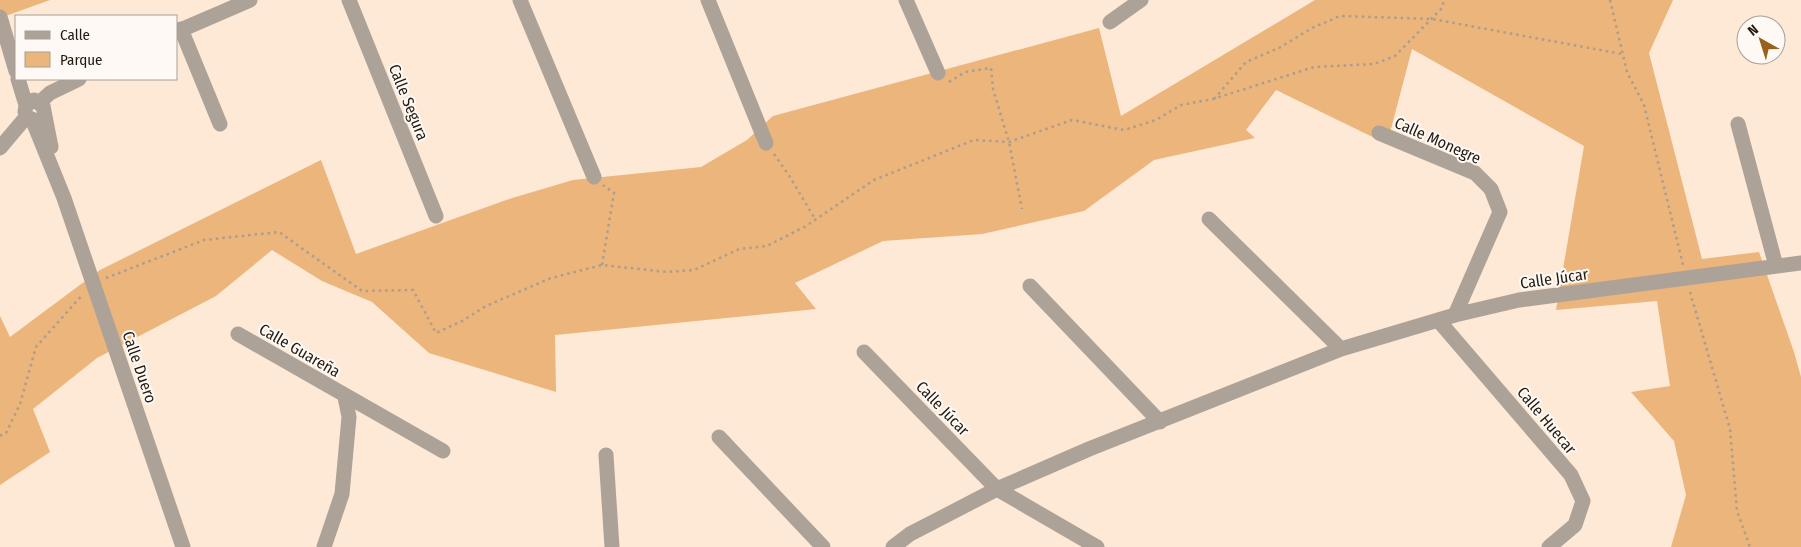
<svg xmlns="http://www.w3.org/2000/svg" width="1801" height="547" font-family="'Fira Sans Condensed',sans-serif">
<style>
.green{fill:#ebb57c}
.lines{fill:none;stroke-linecap:round;stroke-linejoin:round}
.path{stroke:#ac9d8d;stroke-width:2.5;stroke-dasharray:2.5 4;stroke-linecap:butt}
.minor{stroke:#ada298;stroke-width:15}
.labels{text-anchor:middle;stroke-width:4;stroke-linejoin:round;paint-order:stroke}
.street-label{font-size:16px;fill:#221a11;stroke:#fef9f4}
</style>
<rect width="100%" height="100%" fill="#fde9d5"/>
<path class="green" d="M0 0H50L0 18Z
M1315 0H1673L1649 53 1702 259 1759 252 1794 352 1801 377V547H1671L1686 495 1674 441 1631 392 1670 386 1657 301 1556 310 1584 146 1412 49 1387 144 1276 90 1246 130 1255 138 1154 160 1084 211 982 234 883 241 795 283 816 309 555 335 556 392 429 353 372 302 322 281 272 250 216 296 97 358 33 409 50 452 0 485V316L10 337 100 270 321 160 356 254 509 199 573 180 701 167 747 140 773 116 1099 28 1121 116Z"/>
<g class="lines">
<path class="path" d="M1610 0 1627 72 1644 105 1683 265
M949 82 965 72 991 68 993 89 1009 142 1022 209
M1214 99 1246 62 1279 48 1312 28 1340 16 1432 19 1622 54
M774 154 790 177 815 219
M602 265 614 193 603 185
M106 278 204 240 279 232 362 291 413 290 436 333 462 321 486 306 551 278 602 265 667 272 694 270 739 249 767 246 806 226 874 180 974 140 1009 142 1072 120 1124 130 1156 120 1181 105 1213 99 1314 67 1374 64 1395 56 1442 8 1444 0
M1690 292 1730 429 1737 511 1750 547
M0 436 6 433 20 404 36 347 83 294"/>
<path class="minor" d="M349 0 436 216
M520 0 594 177
M708 0 766 143
M906 0 938 73
M0 17 16 71
M1110 22 1141 0
M181 29 220 124
M176 32 250 0
M18 79 26 105 25 112
M40 102 50 93 79 79
M26 105 34 100 43 106 51 147
M32 119 64 198 183 547
M1738 124 1776 266
M1379 133 1475 173 1491 189 1500 212 1455 315
M0 148 27 116
M1209 219 1341 349
M1030 286 1160 422
M1438 320 1571 475 1583 501 1575 525 1549 547
M238 334 443 451
M864 352 997 489 1097 547
M719 437 823 547
M606 455 612 547
M324 547 342 494 349 417 345 397
M893 547 910 534 997 489 1089 449 1341 349 1455 315 1519 300 1801 263"/>
</g>
<g class="labels">
<g class="street-label">
<text transform="translate(409 102) rotate(68)" y="6">Calle Segura</text>
<text transform="translate(1438 140) rotate(24)" y="6">Calle Monegre</text>
<text transform="translate(1554 278) rotate(-8)" y="6">Calle Júcar</text>
<text transform="translate(300 350) rotate(30)" y="6">Calle Guareña</text>
<text transform="translate(140 367) rotate(71)" y="6">Calle Duero</text>
<text transform="translate(943 408) rotate(46)" y="6">Calle Júcar</text>
<text transform="translate(1547 420) rotate(50)" y="6">Calle Huecar</text>
</g>
</g>
<rect x="15" y="15" width="162" height="65" fill="#fef9f4" stroke="#a6a099"/>
<rect x="25" y="31" width="25" height="8" fill="#ada298" stroke="#a6a099"/>
<text x="60" y="40" font-size="15" fill="#221a11">Calle</text>
<rect x="25" y="52" width="25" height="15" fill="#ebb57c" stroke="#a6a099"/>
<text x="60" y="65" font-size="15" fill="#221a11">Parque</text>
<g transform="translate(1761 40) rotate(321)"><circle r="24" fill="#fef9f4" stroke="#a6a099"/>
<path d="M0-4L9 19L0 12L-9 19Z" fill="#976119"/>
<text y="-8" font-size="14" font-weight="bold" text-anchor="middle" fill="#221a11">N</text>
</g>
</svg>
